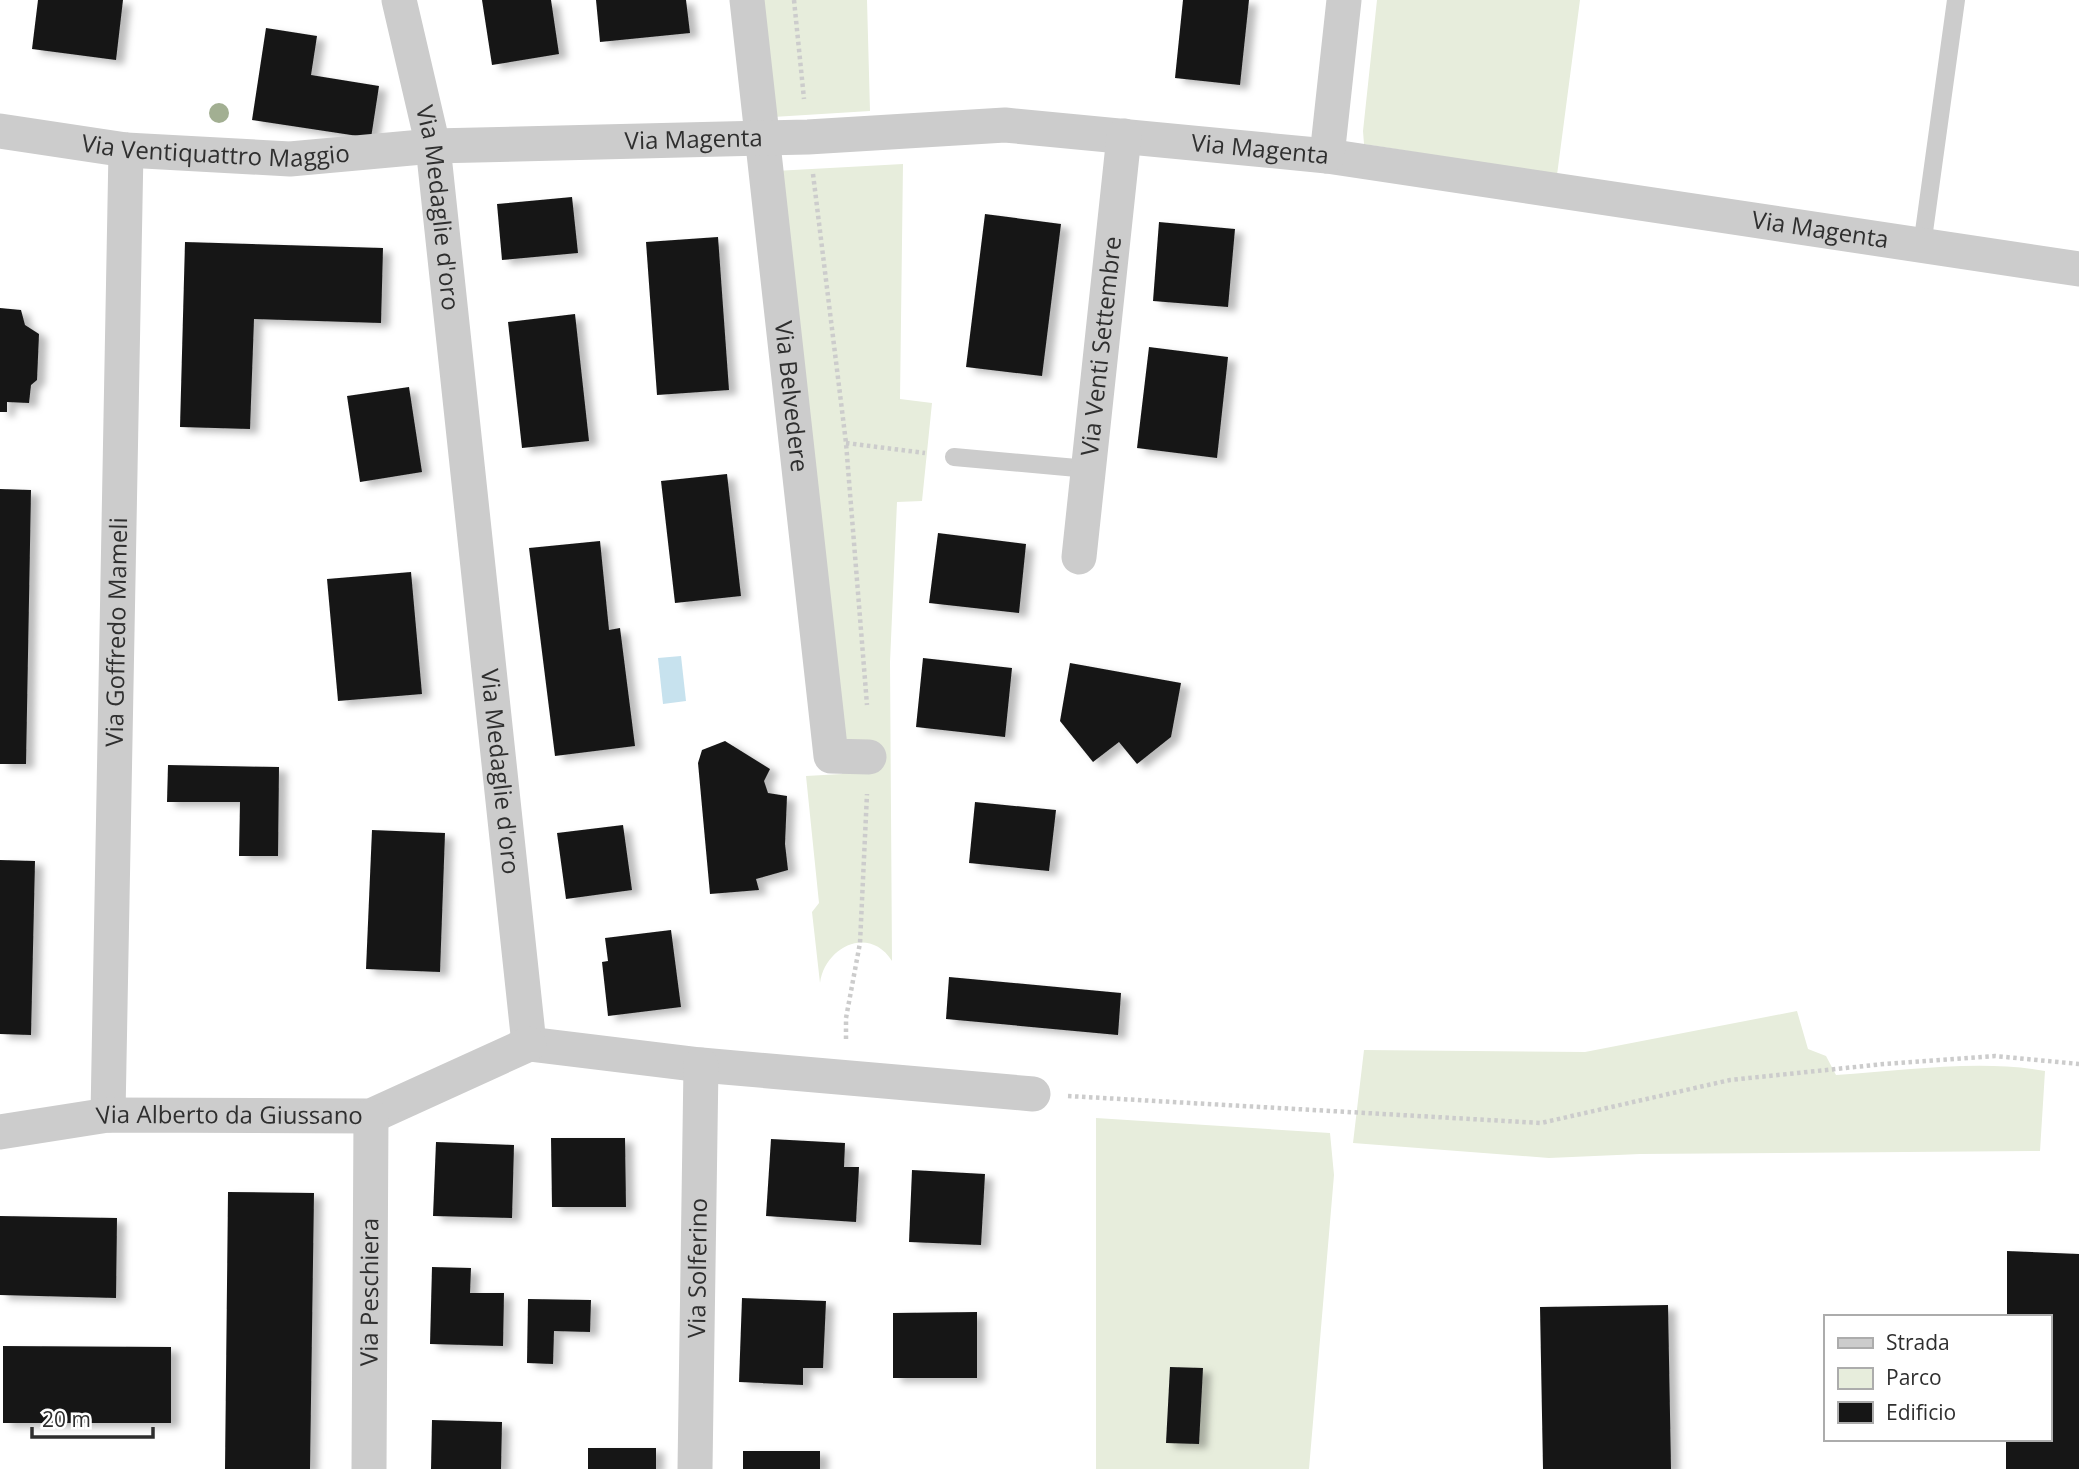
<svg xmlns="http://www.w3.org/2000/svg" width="2079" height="1469" font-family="'Open Sans',sans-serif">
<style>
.green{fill:#e7eddc}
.water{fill:#c7e2ee}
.building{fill:#161616;filter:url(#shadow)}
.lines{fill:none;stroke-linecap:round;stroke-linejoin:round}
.path{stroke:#ccc;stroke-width:4.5;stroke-dasharray:3.5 3.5;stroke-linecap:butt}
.service{stroke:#ccc;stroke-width:18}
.minor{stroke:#ccc;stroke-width:35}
.tree{fill:#a2af92}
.labels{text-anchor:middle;stroke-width:7;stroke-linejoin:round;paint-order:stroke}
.street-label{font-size:24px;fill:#2f2f2f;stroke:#fff}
</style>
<defs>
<filter id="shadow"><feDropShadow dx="8" dy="4.5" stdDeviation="3.5" flood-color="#0004"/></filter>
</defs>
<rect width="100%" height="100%" fill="#fff"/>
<path class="green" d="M755 0H867L870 111 773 117Z
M1377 0H1580L1557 175 1364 144 1363 131Z
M903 164 900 399 932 403 922 501 897 502 890 662 892 961C869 925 825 947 820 983L812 912 819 903 806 776 842 774 775 171Z
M1797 1011 1808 1049 1826 1056 1836 1075C1905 1071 1977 1059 2045 1071L2040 1151 1640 1154 1549 1158 1353 1143 1364 1050 1585 1052Z
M1096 1118 1330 1133 1334 1175 1309 1469H1096Z"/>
<path class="water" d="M681 656 686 701 663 704 658 658Z"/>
<path class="building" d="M38 0H123L116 60 32 49Z
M482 0H551L559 54 492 65Z
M596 0H686L690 33 600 42Z
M1183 0H1249L1240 85 1175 78Z
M266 28 317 36 311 75 379 86 371 138 252 120Z
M572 197 578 253 502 260 497 204Z
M985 214 1061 224 1042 376 966 367Z
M1159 222 1235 229 1228 307 1153 301Z
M718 237 729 390 657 395 646 242Z
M185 242 383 248 381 323 254 319 250 429 180 427Z
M0 308 21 310 25 325 39 334 37 380 31 385 29 403 7 402V412H0Z
M575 314 589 441 522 448 508 322Z
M1149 347 1228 357 1217 458 1137 448Z
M409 387 422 472 360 482 347 396Z
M727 474 741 596 675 603 661 481Z
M0 489 31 490 26 764H0Z
M938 533 1026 544 1019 613 929 603Z
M600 541 609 630 620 628 635 746 555 756 529 548Z
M411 572 422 694 338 701 327 579Z
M923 658 1012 668 1005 737 916 727Z
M1070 663 1181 683 1171 737 1137 764 1119 742 1093 762 1060 721Z
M725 741 770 769 764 781 768 793 787 796 785 844 788 870 756 879 759 890 710 894 698 763 702 750Z
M168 765 279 767 278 856H239L240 802H167Z
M975 802 1056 810 1049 871 969 863Z
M623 825 632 890 566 899 557 833Z
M372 830 445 833 440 972 366 969Z
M0 860 35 861 31 1035 0 1034Z
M671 930 681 1007 608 1016 602 962 608 961 605 938Z
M949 977 1121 993 1118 1035 946 1019Z
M551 1138H625L626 1207H552Z
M771 1139 845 1143 844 1167H859L856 1222 766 1216Z
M436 1142 514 1145 512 1218 433 1216Z
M912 1170 985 1174 981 1245 909 1242Z
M228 1192 314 1193 310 1469H225Z
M0 1216 117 1218 116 1298 0 1295Z
M2007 1251 2079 1254V1469H2006V1439H2049V1317H2007Z
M432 1267 471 1268 470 1293H504L503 1346 430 1344Z
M742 1298 826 1301 823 1368H803V1385L739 1382Z
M528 1299 591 1300 590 1332 554 1331 553 1364 527 1363Z
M1668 1305 1671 1469H1543L1540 1307Z
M977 1312V1378H893V1313Z
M3 1346 171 1347V1423H3Z
M1170 1367 1203 1368 1199 1444 1166 1443Z
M432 1420 502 1422 501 1469H431Z
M588 1448H656V1469H588Z
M743 1451H820V1469H743Z"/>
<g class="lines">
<path class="path" d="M794 0 804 99
M813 174 846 443 867 705
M846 443 925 453
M846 1039V1018L860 943 867 794
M1068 1096 1541 1123 1730 1080 1884 1064 1995 1056 2079 1064"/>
<path class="service" d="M1922 246 1956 0
M954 457 1088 469"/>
<g class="minor">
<path id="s1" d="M399 0 433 146 529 1044 701 1065 1033 1094"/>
<path id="s2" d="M747 0 831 756 869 757"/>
<path id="s3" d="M0 131 126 150 290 159 433 146 808 137 1005 125 1327 156 2079 269"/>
<path d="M1327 156 1344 0"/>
<path id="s4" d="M1079 557 1124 136"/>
<path id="s5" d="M108 1115 126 150"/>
<path id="s6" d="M0 1132 108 1115 371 1116 529 1044"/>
<path id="s7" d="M369 1469 371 1116"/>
<path id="s8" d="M695 1469 701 1065"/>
</g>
</g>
<circle class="tree" cx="219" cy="113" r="10"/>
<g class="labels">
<g class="street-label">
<text dy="8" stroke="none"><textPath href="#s3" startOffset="696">Via Magenta</textPath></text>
<text dy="8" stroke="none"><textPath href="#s3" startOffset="217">Via Ventiquattro Maggio</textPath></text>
<text dy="8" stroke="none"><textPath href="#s3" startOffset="1264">Via Magenta</textPath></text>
<text dy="8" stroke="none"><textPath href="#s1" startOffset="212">Via Medaglie d'oro</textPath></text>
<text dy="8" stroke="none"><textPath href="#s3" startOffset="1830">Via Magenta</textPath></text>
<text dy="8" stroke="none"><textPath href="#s4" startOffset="212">Via Venti Settembre</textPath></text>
<text dy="8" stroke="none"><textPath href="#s2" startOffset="399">Via Belvedere</textPath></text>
<text dy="8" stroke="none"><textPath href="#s5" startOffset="483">Via Goffredo Mameli</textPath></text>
<text dy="8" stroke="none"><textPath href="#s1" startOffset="779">Via Medaglie d'oro</textPath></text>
<text dy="8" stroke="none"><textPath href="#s6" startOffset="231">Via Alberto da Giussano</textPath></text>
<text dy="8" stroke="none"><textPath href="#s8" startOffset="201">Via Solferino</textPath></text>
<text dy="8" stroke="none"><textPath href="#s7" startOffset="177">Via Peschiera</textPath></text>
</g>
</g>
<rect x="1824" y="1315" width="228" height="126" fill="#ffffff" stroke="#acacac" stroke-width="2"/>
<rect x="1838" y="1338" width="35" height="10" fill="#cccccc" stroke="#acacac" stroke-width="2"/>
<text x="1886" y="1350" font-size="21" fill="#2f2f2f">Strada</text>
<rect x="1838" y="1368" width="35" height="21" fill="#e7eddc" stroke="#acacac" stroke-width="2"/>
<text x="1886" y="1385" font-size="21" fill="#2f2f2f">Parco</text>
<rect x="1838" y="1402" width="35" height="21" fill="#161616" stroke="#acacac" stroke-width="2"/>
<text x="1886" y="1420" font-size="21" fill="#2f2f2f">Edificio</text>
<path d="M32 1427v10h121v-10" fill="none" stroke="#2f2f2f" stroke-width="3.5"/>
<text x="42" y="1427" font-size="21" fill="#2f2f2f" stroke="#ffffff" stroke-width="5" paint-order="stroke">20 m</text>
</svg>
